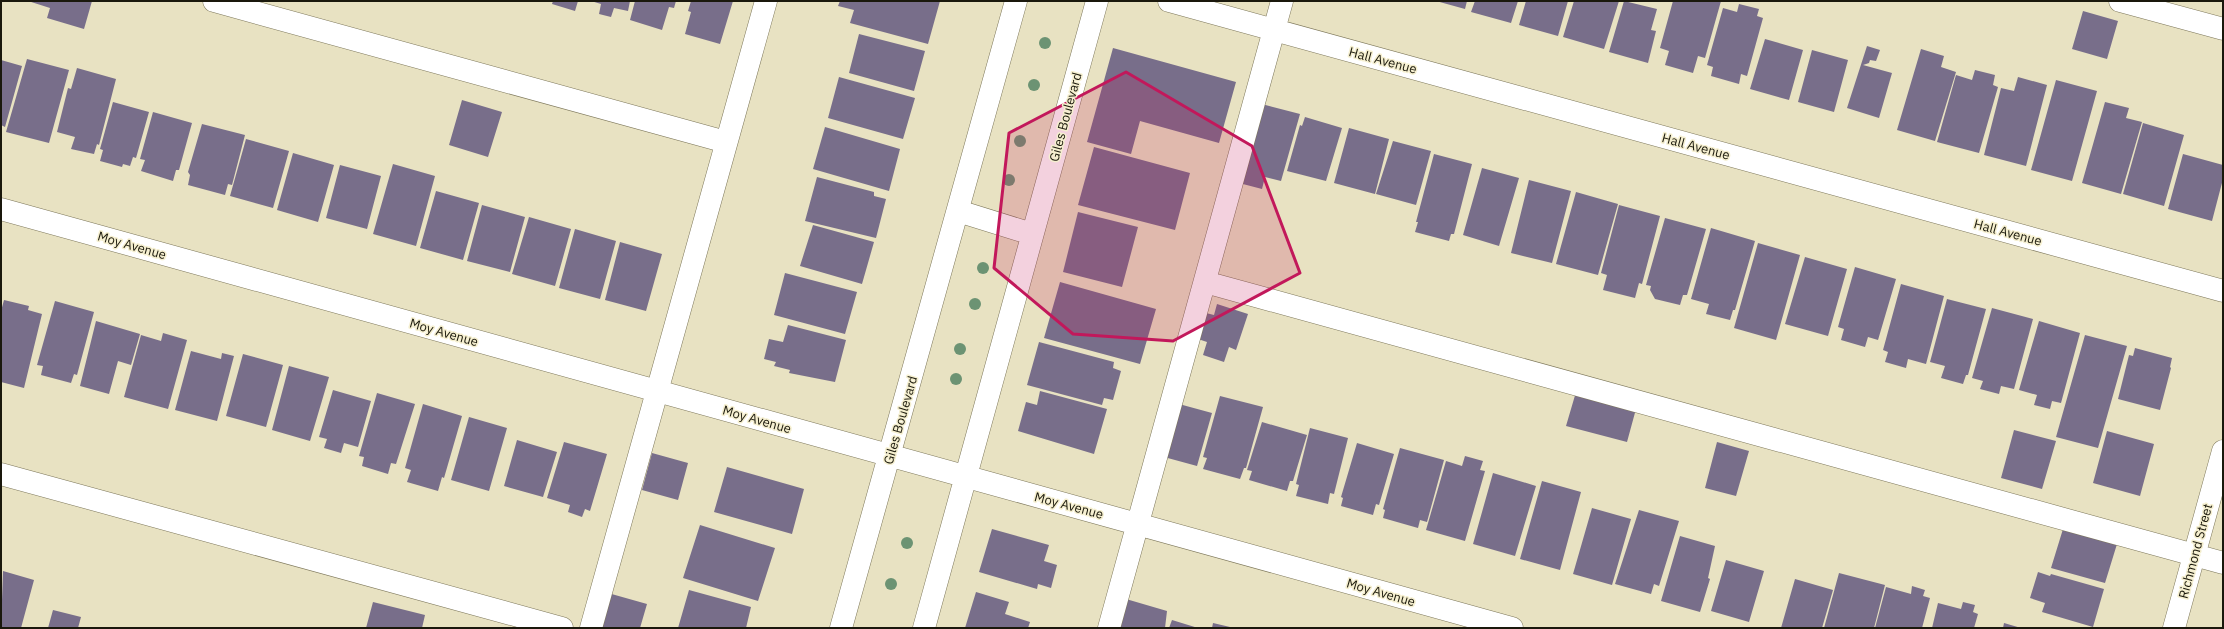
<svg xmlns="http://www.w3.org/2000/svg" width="2224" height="629" font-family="'IBM Plex Sans',sans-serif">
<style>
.building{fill:#786e8a}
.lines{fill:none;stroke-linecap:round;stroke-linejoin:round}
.minor-casing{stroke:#7d775a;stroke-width:23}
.minor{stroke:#fff;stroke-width:22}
.tree{fill:#6c9373}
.marked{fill:#c2185b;fill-opacity:0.2;stroke:#c2185b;stroke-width:3;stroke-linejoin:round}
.labels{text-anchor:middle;stroke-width:3;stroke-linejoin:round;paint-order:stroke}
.street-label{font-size:13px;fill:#1a180c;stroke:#f5efcf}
</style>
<rect width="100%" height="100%" fill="#e8e2c2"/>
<path class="building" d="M28 1H92L84 29 47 18 50 8Z
M553 1H578L575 11 552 4Z
M591 1H630L628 11 614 8 611 17 599 14 601 4Z
M635 1H676L674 8 669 7 662 30 630 20Z
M691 1H733L720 44 685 34 691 12 688 11Z
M840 1H940L928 44 850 23 854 10 838 6Z
M1436 1H1467L1465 9Z
M1475 1H1518L1511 23 1471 12Z
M1526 1H1568L1558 36 1519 25Z
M1574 1H1619L1604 49 1563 37Z
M1624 1 1657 9 1651 30 1656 31 1648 63 1609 52Z
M1673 1H1721L1705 58 1698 56 1693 73 1665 65 1669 51 1660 48Z
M1739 4 1759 9 1757 16 1763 18 1747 76 1741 74 1739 84 1711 76 1713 67 1707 65 1723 8 1737 12Z
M2083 11 2118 21 2107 59 2072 49Z
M859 34 925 51 914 91 849 73Z
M1765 39 1803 50 1789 100 1750 89Z
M1867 46 1880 50 1876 61 1870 60 1869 63 1863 65 1892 73 1879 118 1847 108Z
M1113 48 1236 82 1219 143 1140 121 1131 154 1087 142Z
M1921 49 1944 56 1941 67 1956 72 1935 141 1897 130Z
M1812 50 1848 60 1834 112 1798 102Z
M27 59 69 70 49 143 6 132Z
M1 60 22 66 5 127 1 125Z
M77 68 116 79 99 145 97 144 94 154 71 149 75 137 57 132 68 88 71 89Z
M1975 70 1995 75 1993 85 1998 87 1979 153 1937 142 1956 75 1972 80Z
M839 77 915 98 903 139 828 118Z
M2018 77 2047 85 2026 166 1984 155 2001 88 2014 91Z
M2056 80 2097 91 2072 181 2031 170Z
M462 100 502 112 488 157 449 145Z
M113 102 149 112 136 158 133 157 130 166 123 164 122 167 100 161 103 150 100 149Z
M2105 102 2129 108 2126 118 2142 122 2121 194 2082 183Z
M1258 103 1300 114 1281 181 1265 177 1262 189 1239 183Z
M153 112 192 123 179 170H176L173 181 141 171 145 160 140 159Z
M1305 117 1342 128 1326 181 1287 171 1300 125 1302 126Z
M2143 123 2184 135 2164 206 2123 194Z
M202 124 245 135 232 185 228 184 225 195 188 185 190 175 188 172Z
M825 127 900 149 889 191 813 169Z
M1349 128 1389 139 1375 194 1334 183Z
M246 139 289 151 273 208 230 196Z
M1393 141 1431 151 1416 205 1376 194Z
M1094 147 1190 173 1175 230 1078 205Z
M293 153 334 165 318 222 277 210Z
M1434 154 1472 164 1454 234H1451L1449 241 1415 232 1418 222H1416Z
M2183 154 2223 165V179L2212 221 2168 209Z
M393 164 435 176 416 246 373 234Z
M340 165 381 176 367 229 326 218Z
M1482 168 1519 178 1499 246 1463 235Z
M817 177 874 192V196L886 199 876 238 805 221Z
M1529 180 1571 191 1552 263 1511 253Z
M436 191 479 203 463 260 420 248Z
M1576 192 1618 204 1598 275 1556 264Z
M482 205 525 217 510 272 467 261Z
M1619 205 1660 216 1642 284 1639 283 1635 298 1603 290 1607 275 1601 273Z
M1078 212 1138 227 1122 287 1063 272Z
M529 217 571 229 555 286 512 274Z
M1665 218 1706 229 1687 295H1683L1680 305 1655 299 1650 290 1651 286 1646 285Z
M813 225 874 242 862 284 800 266Z
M1711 228 1755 241 1735 310H1733L1730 320 1706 314 1709 304 1691 299Z
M575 229 616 241 600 299 559 288Z
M620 242 662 254 646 311 605 300Z
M1758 243 1800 255 1776 340 1734 328Z
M1805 257 1847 269 1828 336 1785 324Z
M1855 267 1896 279 1878 340 1868 337 1865 347 1841 340 1844 329 1838 327Z
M785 273 857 292 845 334 774 315Z
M1060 282 1156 309 1140 364 1044 338Z
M1901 284 1944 296 1926 364 1908 359 1906 368 1885 362 1888 352 1883 350Z
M1947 299 1986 309 1968 375H1966L1963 384 1941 378 1945 366 1930 362Z
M4 300 29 306 28 310 42 314 24 388 1 382V311Z
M55 301 94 312 77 375 74 374 71 383 41 375 43 366 37 365Z
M1217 304 1248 314 1236 350 1229 347 1224 362 1203 355 1207 342 1198 339 1206 313 1214 315Z
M1992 308 2033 319 2014 389 2001 386 1999 394 1980 389 1983 381 1972 378Z
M96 321 140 334 131 365 118 361 109 394 80 386Z
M2039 321 2080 333 2061 403 2052 401 2050 409 2034 405 2037 395 2019 390Z
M788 325 846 340 835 382 789 373 790 370 774 366 776 362 764 359 769 339 783 342Z
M163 333 187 340 168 409 124 397 141 335 161 341Z
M2085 335 2127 346 2098 448 2056 437Z
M1039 342 1114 362 1113 368 1121 371 1113 400 1104 398 1102 405 1027 385Z
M2135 348 2172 358 2170 367 2171 368 2160 410 2118 399 2129 355 2133 356Z
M191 351 221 359 222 353 234 356 217 421 175 410Z
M243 354 283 365 266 427 226 416Z
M289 366 329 377 310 441 272 430Z
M333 390 371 401 358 447 344 443 341 453 324 448 327 439 319 437Z
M1040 391 1107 409 1094 454 1018 431 1026 402 1037 405Z
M1576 392 1636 409 1627 442 1566 426Z
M377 393 415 404 396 464 391 463 388 474 362 466 364 457 359 456Z
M1220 396 1263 407 1246 468H1244L1240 479 1203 469 1207 458 1203 457Z
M423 404 462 416 444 478 442 477 438 491 407 482 411 470 405 468Z
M1179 404 1212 413 1197 466 1164 457Z
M469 417 507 428 489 491 451 480Z
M1262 422 1307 435 1293 481H1290L1287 491 1249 480 1252 471 1247 470Z
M1310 428 1348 438 1334 494 1330 493 1328 504 1296 496 1299 485 1296 484Z
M2014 430 2056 441 2042 489 2001 478Z
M2107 431 2154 444 2140 496 2093 483Z
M517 440 557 452 543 497 504 486Z
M564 442 607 454 590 511 585 509 582 517 568 512 570 505 547 498Z
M1717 442 1749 451 1736 496 1705 488Z
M1357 443 1394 454 1379 505 1376 504 1373 515 1341 506 1343 498 1341 497Z
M1400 448 1444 460 1427 522 1420 520 1418 528 1383 518 1385 510 1383 509Z
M652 453 688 463 678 500 642 490Z
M1465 456 1483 461 1480 470 1485 471 1465 541 1426 530 1446 461 1462 466Z
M727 467 804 489 792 534 714 512Z
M1493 473 1536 486 1515 556 1473 544Z
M1542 481 1581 492 1560 570 1520 559Z
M1592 508 1631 519 1612 585 1573 574Z
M1639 510 1679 521 1659 586 1654 584 1651 594 1615 584Z
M700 525 775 548 758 601 683 578Z
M992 529 1049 545 1044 561 1057 565 1051 588 1038 584 1037 589 979 572Z
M2063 529 2117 544 2105 583 2051 568Z
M1680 536 1715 546 1708 578 1710 579 1700 612 1661 601Z
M1726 560 1764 571 1749 622 1711 611Z
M3 571 34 580 21 628H1Z
M2038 572 2050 576 2051 574 2104 589 2093 627 2042 612 2045 603 2030 598Z
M1839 573 1885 585 1874 628H1824Z
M1795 579 1833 590 1822 628H1781Z
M1912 586 1925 590 1923 596 1930 598 1922 628H1875L1886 587 1911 594Z
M689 590 751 607 746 628H678Z
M976 592 1009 602 1005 614 1030 622 1028 628H965Z
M608 593 647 604 640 628H599Z
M1126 599 1167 611 1165 628H1115Z
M373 602 425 615 422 628H366Z
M1963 602 1975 605 1973 612 1978 614 1974 628H1932L1938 603 1961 609Z
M53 610 81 617 78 628H48Z
M1172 620 1198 628H1169Z
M1213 623 1230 627V628H1212Z
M2004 623 2021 628H2003Z"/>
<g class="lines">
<defs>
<path id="minor" d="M214 1 726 142
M1169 1 2223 291
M2120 1 2223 29
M1 209 1512 628
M958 211 1032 234
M1205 282 2223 563
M1 474 562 628
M591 628 766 1
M841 628 1016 1
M924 628 1097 1
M1109 628 1282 1
M2174 628 2223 451"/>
</defs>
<use href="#minor" class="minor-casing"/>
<use href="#minor" class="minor"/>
</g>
<g class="tree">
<circle cx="1045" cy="43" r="6"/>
<circle cx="1034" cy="85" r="6"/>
<circle cx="1020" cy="141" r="6"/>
<circle cx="1009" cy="180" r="6"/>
<circle cx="983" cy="268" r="6"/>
<circle cx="975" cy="304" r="6"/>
<circle cx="960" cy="349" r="6"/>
<circle cx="956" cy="379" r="6"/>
<circle cx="907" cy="543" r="6"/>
<circle cx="891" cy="584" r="6"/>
</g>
<path class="marked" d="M1126 72 1252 146 1300 273 1173 341 1073 334 994 268 1009 133Z"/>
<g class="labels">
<g class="street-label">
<text transform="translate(1383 60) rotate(15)" y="5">Hall Avenue</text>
<text transform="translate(1065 117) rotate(-75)" y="5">Giles Boulevard</text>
<text transform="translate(1696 146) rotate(15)" y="5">Hall Avenue</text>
<text transform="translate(2008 232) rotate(15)" y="5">Hall Avenue</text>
<text transform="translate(132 245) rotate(16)" y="5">Moy Avenue</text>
<text transform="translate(444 332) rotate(16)" y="5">Moy Avenue</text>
<text transform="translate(757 419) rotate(16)" y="5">Moy Avenue</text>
<text transform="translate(900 420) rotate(-74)" y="5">Giles Boulevard</text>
<text transform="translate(1069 505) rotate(15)" y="5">Moy Avenue</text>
<text transform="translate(2195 551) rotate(-75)" y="5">Richmond Street</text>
<text transform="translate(1381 592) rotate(16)" y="5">Moy Avenue</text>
</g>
</g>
<rect width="2224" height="629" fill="none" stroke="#1a180c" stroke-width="4"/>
</svg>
